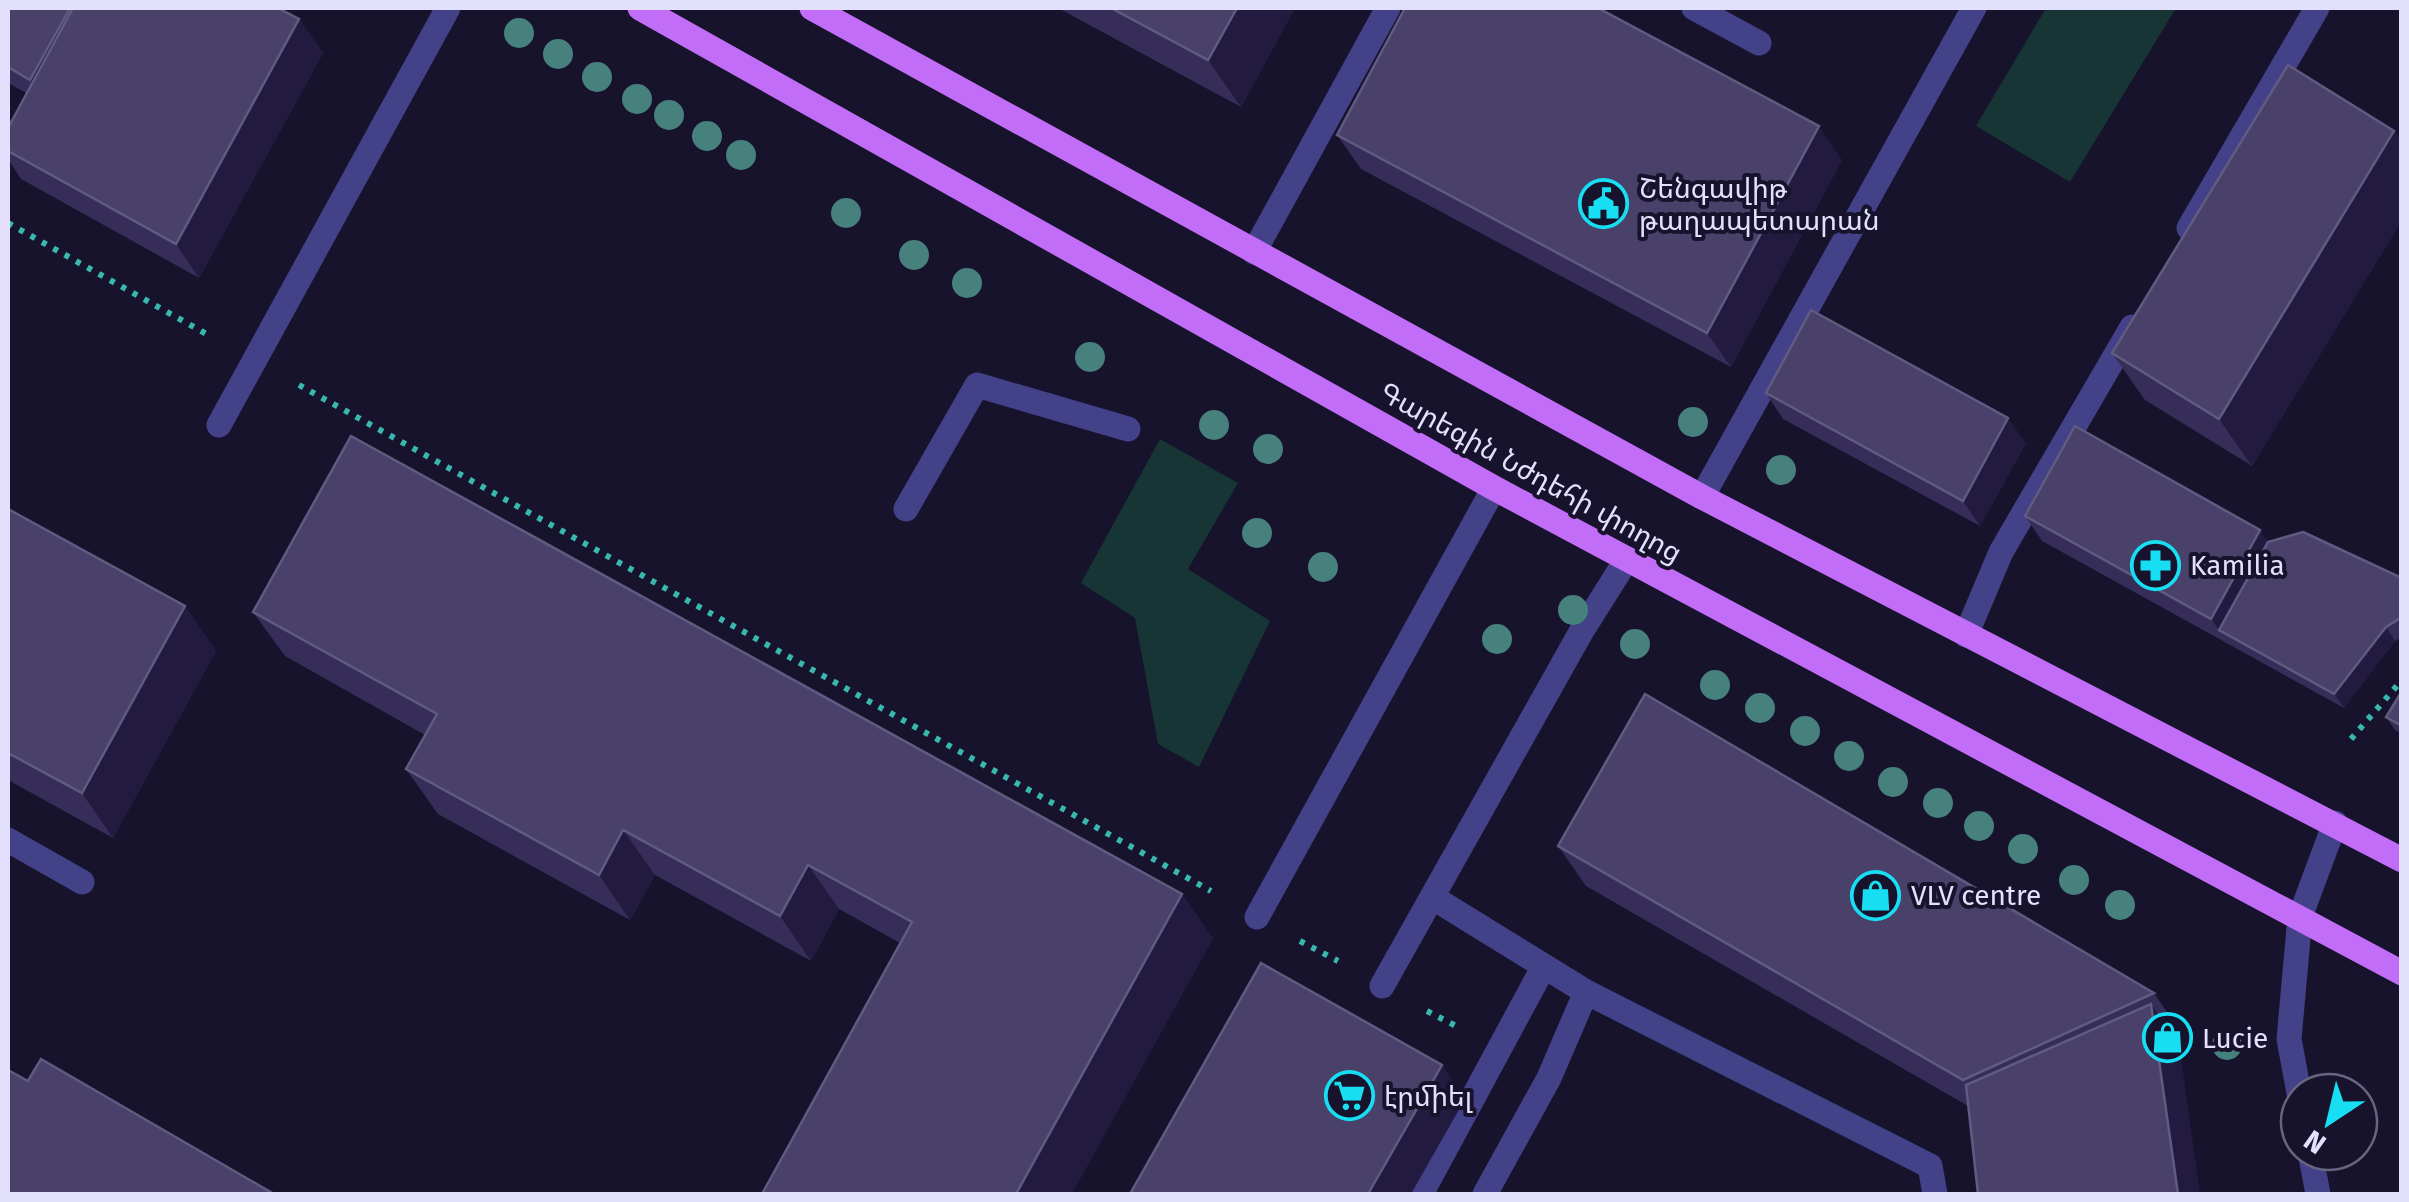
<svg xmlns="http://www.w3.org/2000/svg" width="2409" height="1202" font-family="'Fira Sans','Noto Sans Armenian',sans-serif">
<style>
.green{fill:#163534}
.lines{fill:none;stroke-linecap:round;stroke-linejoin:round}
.path{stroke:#39b8b0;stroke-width:6;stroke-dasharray:5 8;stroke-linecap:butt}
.minor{stroke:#434188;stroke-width:25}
.major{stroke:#c26df7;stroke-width:25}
.tree{fill:#47817d}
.wall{fill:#362d58}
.shaded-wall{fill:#221b3f}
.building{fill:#49416a;stroke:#615a81;stroke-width:2.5}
.labels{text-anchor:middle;stroke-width:8;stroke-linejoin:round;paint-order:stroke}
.poi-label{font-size:28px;fill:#e3e0fd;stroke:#17132c;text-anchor:start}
.street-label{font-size:28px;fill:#e3e0fd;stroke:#17132c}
</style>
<rect width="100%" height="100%" fill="#17132c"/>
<path class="green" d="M2046 8H2176L2070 182 1976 126Z
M1160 439 1238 483 1188 569 1270 621 1199 767 1158 744 1135 618 1081 583Z"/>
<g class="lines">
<path class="path" d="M8 223 210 336
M299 385 1211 891
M2351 739 2402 680
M1300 941 1338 961
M1427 1011 1456 1026"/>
<path class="minor" d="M1694 8 1759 43
M2189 228 2317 8
M1254 252 1388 8
M219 425 448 8
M1702 497 1974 8
M906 509 977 385 1128 429
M1966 635 2001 552 2132 327
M8 840 82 882
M1432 897 1586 992 1549 1078 1485 1194
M1257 917 1494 488
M1382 986 1581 632 1627 559
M1586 992 1930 1166 1935 1194
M2299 1093 2289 1039 2300 917 2335 823
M2310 1152 2318 1194
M1421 1194 1544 966"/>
<path class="major" d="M640 8 1494 488 2402 973
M812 8 1702 497 2402 860"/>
</g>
<g class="tree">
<circle cx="519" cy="33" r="15"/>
<circle cx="558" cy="54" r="15"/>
<circle cx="597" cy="77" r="15"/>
<circle cx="637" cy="99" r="15"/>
<circle cx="669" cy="115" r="15"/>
<circle cx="707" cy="136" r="15"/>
<circle cx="741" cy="155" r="15"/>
<circle cx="846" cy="213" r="15"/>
<circle cx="914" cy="255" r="15"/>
<circle cx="967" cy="283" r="15"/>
<circle cx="1090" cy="357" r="15"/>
<circle cx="1693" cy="422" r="15"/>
<circle cx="1214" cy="425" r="15"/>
<circle cx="1268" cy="449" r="15"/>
<circle cx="1781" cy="470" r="15"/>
<circle cx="1257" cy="533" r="15"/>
<circle cx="1323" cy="567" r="15"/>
<circle cx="1573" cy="610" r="15"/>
<circle cx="1497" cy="639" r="15"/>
<circle cx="1635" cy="644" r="15"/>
<circle cx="1715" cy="685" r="15"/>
<circle cx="1760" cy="708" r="15"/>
<circle cx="1805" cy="731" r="15"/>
<circle cx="1849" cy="756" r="15"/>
<circle cx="1893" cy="782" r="15"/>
<circle cx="1938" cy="803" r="15"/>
<circle cx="1979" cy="826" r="15"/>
<circle cx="2023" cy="849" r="15"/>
<circle cx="2074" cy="880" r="15"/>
<circle cx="2120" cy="905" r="15"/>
<circle cx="2227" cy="1045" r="15"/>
</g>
<path class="wall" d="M8 8 299 19 323 53 199 278 21 179 8 159V128L26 93 8 83V85Z
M1058 8H1295L1241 107Z
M2394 131 2402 141V220L2252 466 2145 400 2112 353Z
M1337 135 1842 160 1731 367 1361 169Z
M1766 393 2026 443 1980 526 1783 419Z
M8 509 185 606 216 651 113 838 8 780Z
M2025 516 2268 542 2402 578V637L2395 641 2344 708 2042 541Z
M253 612 1182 894 1213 939 900 943 839 909 811 961 655 875 630 920 438 814 406 769 425 735 285 656Z
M2402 691V734L2395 730 2386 717Z
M1558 846 2154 993 2181 1033 2174 1036 2179 1043 1968 1106 1586 886Z"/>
<path class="shaded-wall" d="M70 8H101L48 105 30 80Z
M1237 8H1295L1241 107 1208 60Z
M299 19 323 53 199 278 176 244Z
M1819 126 1842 160 1731 367 1707 333Z
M2394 131 2402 141V220L2252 466 2219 419Z
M2008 418 2026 443 1980 526 1963 501Z
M2260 530 2278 556 2219 630 2211 619Z
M185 606 216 651 113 838 82 793Z
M2386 627 2395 641 2344 708 2334 694Z
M623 830 655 875 630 920 599 875Z
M808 865 839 909 811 961 780 916Z
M1182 894 1213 939 1072 1194H1016Z
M2151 1004 2179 1043 2200 1194H2178Z
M1442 1065 1465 1099 1411 1194H1368Z"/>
<path class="building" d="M8 8H70L30 80 8 67Z
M73 8H278L299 19 176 244 8 151V128Z
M1111 8H1237L1208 60Z
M1405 8H1598L1819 126 1707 333 1337 135Z
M2288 65 2394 131 2219 419 2112 353Z
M1811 310 2008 418 1963 501 1766 393Z
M2075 426 2260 530 2211 619 2025 516Z
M351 436 1182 894 1016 1194H762L912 922 808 865 780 916 623 830 599 875 406 769 437 714 253 612Z
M8 509 185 606 82 793 8 753Z
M2303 532 2402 578V617L2386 627 2334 694 2219 630 2268 542Z
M2402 691V726L2386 717Z
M1645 694 2154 993 1963 1080 1558 846Z
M1261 963 1442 1065 1368 1194H1130Z
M2151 1004 2178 1194H1978L1966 1085Z
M41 1059 274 1194H8V1070L28 1081Z"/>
<defs>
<symbol id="civic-ring" viewBox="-11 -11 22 22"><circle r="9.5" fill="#17132c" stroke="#17def2" stroke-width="1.5"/><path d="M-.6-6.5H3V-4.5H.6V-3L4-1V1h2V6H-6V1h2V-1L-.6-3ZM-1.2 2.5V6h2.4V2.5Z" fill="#17def2"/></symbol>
<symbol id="pharmacy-ring" viewBox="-11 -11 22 22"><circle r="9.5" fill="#17132c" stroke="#17def2" stroke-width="1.5"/><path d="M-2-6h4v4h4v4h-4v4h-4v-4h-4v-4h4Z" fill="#17def2"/></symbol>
<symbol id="shop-ring" viewBox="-11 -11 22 22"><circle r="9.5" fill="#17132c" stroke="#17def2" stroke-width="1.5"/><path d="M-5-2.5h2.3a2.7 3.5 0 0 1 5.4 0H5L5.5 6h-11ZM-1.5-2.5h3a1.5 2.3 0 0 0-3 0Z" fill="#17def2"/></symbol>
<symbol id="supermarket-ring" viewBox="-11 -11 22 22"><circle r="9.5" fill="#17132c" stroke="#17def2" stroke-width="1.5"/><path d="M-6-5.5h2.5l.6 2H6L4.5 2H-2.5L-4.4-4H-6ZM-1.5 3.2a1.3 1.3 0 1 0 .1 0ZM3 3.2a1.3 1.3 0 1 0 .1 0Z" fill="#17def2"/></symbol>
</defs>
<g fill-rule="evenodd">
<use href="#civic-ring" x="1576" y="176" width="55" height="55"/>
<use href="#pharmacy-ring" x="2128" y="538" width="55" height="55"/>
<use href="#shop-ring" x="1848" y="868" width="55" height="55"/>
<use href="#shop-ring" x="2140" y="1010" width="55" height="55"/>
<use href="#supermarket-ring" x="1322" y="1068" width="55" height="55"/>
</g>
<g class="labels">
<g class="poi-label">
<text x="1639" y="198">Շենգավիթ<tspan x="1639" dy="32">թաղապետարան</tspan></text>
<text x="2190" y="575">Kamilia</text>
<text x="1911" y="905">VLV centre</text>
<text x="2202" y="1048">Lucie</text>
<text x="1384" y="1106">էրմիել</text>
</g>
<g class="street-label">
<text transform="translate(1531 472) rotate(29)" y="10">Գարեգին Նժդեհի փողոց</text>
</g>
</g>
<rect width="2409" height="1202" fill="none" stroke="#e3e0fd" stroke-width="20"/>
<g transform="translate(2329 1122) rotate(215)"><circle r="48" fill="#17132c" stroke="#696580" stroke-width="2.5"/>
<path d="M0-8L18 38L0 25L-18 38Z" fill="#17def2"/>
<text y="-15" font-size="28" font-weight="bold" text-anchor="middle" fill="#e3e0fd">N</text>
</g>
</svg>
